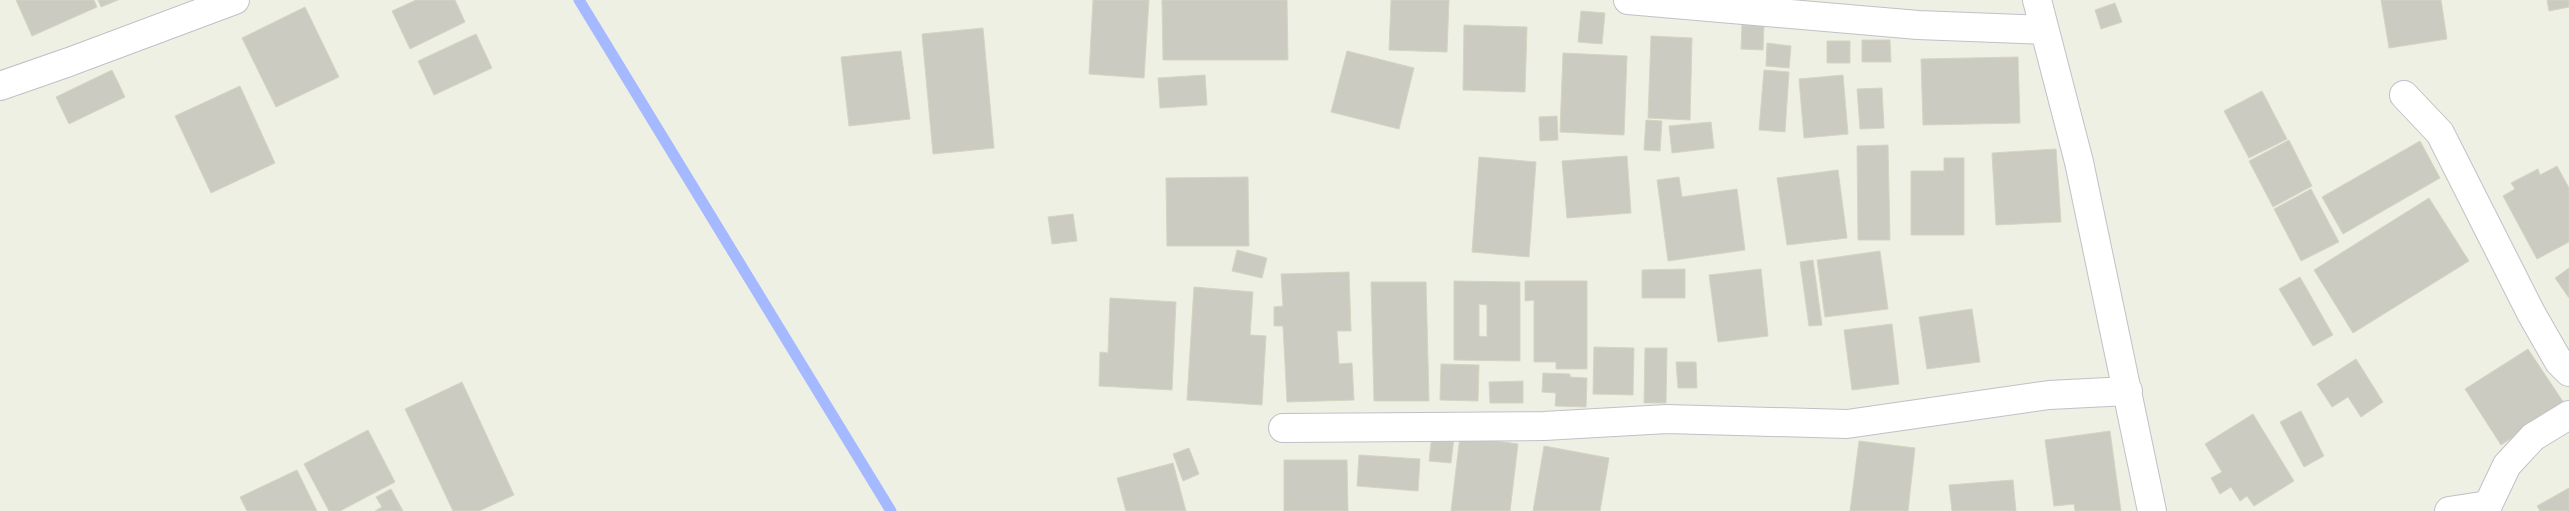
<svg xmlns="http://www.w3.org/2000/svg" width="2569" height="511" font-family="Helvetica,sans-serif">
<style>
.lines{fill:none;stroke-linecap:round;stroke-linejoin:round}
.stream{stroke:#a4b9ff;stroke-width:11}
.building{fill:#cbcbc1;stroke:#d4d5c1;fill-rule:evenodd}
.minor-casing{stroke:#c0c0c8;stroke-width:30}
.minor{stroke:#fff;stroke-width:28}
</style>
<rect width="100%" height="100%" fill="#eef0e4"/>
<g class="lines">
<path class="stream" d="M579 0 891 511"/>
</g>
<path class="building" d="M16 0H94L97 7 32 36Z
M98 0H118L101 7Z
M416 0H455L465 22 410 49 392 11Z
M1093 0H1149L1144 78 1089 74Z
M1162 0H1287L1288 60H1163Z
M1391 0H1449L1447 52 1389 50Z
M2381 0H2441L2447 39 2389 48Z
M2547 0H2569V7L2549 11Z
M2115 3 2122 22 2101 29 2095 10Z
M305 7 339 77 276 107 242 38Z
M1581 11 1605 13 1602 44 1578 42Z
M1464 25 1527 27 1525 92 1463 90Z
M1742 25 1764 26 1763 50 1741 49Z
M983 28 994 148 933 154 922 34Z
M476 34 492 68 434 95 418 61Z
M1651 36 1692 38 1690 120 1648 118Z
M1862 40H1890L1891 62H1862Z
M1827 41H1850V63H1827Z
M1767 43 1791 46 1789 68 1766 66Z
M901 51 910 119 849 126 841 57Z
M1347 51 1414 68 1399 129 1331 112Z
M1563 53 1627 56 1624 135 1560 132Z
M2018 57 2020 123 1923 125 1921 59Z
M112 70 125 97 69 124 56 97Z
M1764 70 1789 72 1785 132 1759 130Z
M1205 75 1207 105 1160 108 1158 78Z
M1843 75 1848 134 1804 138 1799 79Z
M240 86 275 163 211 193 175 116Z
M1882 88 1884 128 1860 129 1857 89Z
M2262 91 2287 139 2249 158 2224 111Z
M1557 116 1558 140 1540 141 1539 117Z
M1646 120 1662 121 1660 151 1644 150Z
M1711 122 1714 148 1672 153 1669 126Z
M2289 140 2312 186 2273 207 2249 161Z
M2420 141 2440 178 2343 234 2322 197Z
M1888 145 1890 240H1858L1857 146Z
M2056 149 2061 222 1996 225 1992 153Z
M1627 156 1631 213 1567 218 1562 161Z
M1479 157 1536 162 1529 257 1472 252Z
M1944 158H1964V235H1911V171H1944Z
M2557 166 2569 188V242L2537 259 2503 196 2515 189 2511 183 2538 169 2540 175Z
M1838 170 1847 238 1787 245 1777 178Z
M1248 177 1249 246H1167L1166 178Z
M1679 177 1682 197 1737 189 1745 250 1668 261 1657 180Z
M2311 189 2339 242 2301 261 2274 209Z
M2429 198 2469 261 2353 333 2314 270Z
M1073 214 1077 241 1052 244 1048 217Z
M1237 250 1267 258 1262 278 1232 271Z
M1880 251 1888 309 1825 317 1817 260Z
M1813 260 1822 325 1809 326 1800 262Z
M2569 268V298L2555 278Z
M1685 269V298H1642V270Z
M1761 269 1768 336 1718 342 1709 275Z
M1349 272 1351 331H1337L1339 364 1352 363 1354 400 1287 402 1283 326H1274V307L1283 306 1281 274Z
M2300 277 2333 335 2313 346 2279 289Z
M1454 281 1520 282V361L1454 360ZM1479 304 1487 305V337L1479 336Z
M1525 281H1587V369H1556V362H1534V300L1525 301Z
M1371 282H1426L1429 401H1374Z
M1194 287 1253 292 1250 335 1266 336 1262 405 1187 400Z
M1110 298 1176 302 1172 390 1099 386 1100 352 1108 353Z
M1972 309 1980 362 1927 369 1919 317Z
M1892 324 1899 384 1852 390 1844 330Z
M1594 347 1634 348 1633 395 1593 394Z
M1645 348H1667L1666 403H1644Z
M2528 349 2564 403 2501 445 2465 389Z
M2356 359 2383 402 2361 417 2348 397 2332 407 2317 384Z
M1676 362H1696L1697 388H1678Z
M1441 364 1479 365 1478 401 1440 400Z
M1543 373 1570 374V377L1587 378 1586 407 1555 406 1556 393 1542 392Z
M1523 381V403H1490L1489 382Z
M462 382 514 495 479 511H453L405 409Z
M2301 411 2324 456 2304 467 2280 422Z
M2253 414 2294 481 2254 506 2247 496 2240 501 2231 487 2220 494 2211 478 2222 472 2205 444Z
M368 430 395 482 340 511H329L304 464Z
M2110 431 2121 511H2075L2074 504 2054 506 2045 440Z
M1432 435 1454 437 1451 463 1429 461Z
M1460 436 1518 444 1510 511H1451Z
M1859 441 1915 448 1908 511H1850Z
M1544 446 1609 458 1600 511H1533Z
M1189 448 1199 474 1183 481 1173 454Z
M1359 455 1420 459 1418 491 1357 486Z
M1284 460H1347L1348 511H1284Z
M1173 463 1186 511H1126L1117 478Z
M297 470 317 511H247L240 497Z
M2013 480 2016 511H1952L1949 485Z
M2569 488V511H2540L2537 506Z
M391 489 403 511H375L382 507 376 497Z"/>
<g class="lines">
<defs>
<path id="minor" d="M1628 0 1918 25 2044 30
M2037 0 2079 162 2152 511
M0 86 69 62 235 0
M2404 95 2440 133 2531 313 2559 362 2569 372
M1283 428 1544 426 1667 419 1847 424 2049 395 2128 391
M2488 505 2507 465 2533 437 2569 415
M2449 511 2488 505"/>
</defs>
<use href="#minor" class="minor-casing"/>
<use href="#minor" class="minor"/>
</g>
</svg>
